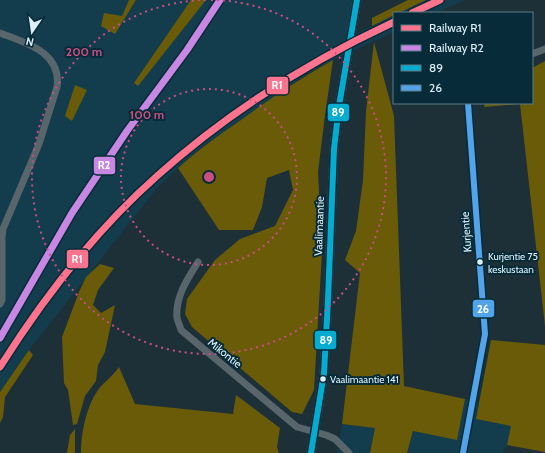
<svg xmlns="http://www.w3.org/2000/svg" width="545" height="453" font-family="Cabin,sans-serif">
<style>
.built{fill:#133d4d}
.forest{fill:#695b08}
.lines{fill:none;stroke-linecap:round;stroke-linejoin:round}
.minor{stroke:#58666c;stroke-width:7}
.major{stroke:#54666e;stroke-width:9}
.bus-1-casing{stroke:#072b38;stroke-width:9}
.bus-2-casing{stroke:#072b38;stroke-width:9}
.bus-1{stroke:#06acd0;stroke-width:6}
.bus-2{stroke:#53a3e8;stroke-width:6}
.rail-1-casing{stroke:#072b38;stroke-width:10}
.rail-2-casing{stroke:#072b38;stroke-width:10}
.rail-1{stroke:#fc738d;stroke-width:7}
.rail-2{stroke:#c787e3;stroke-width:7}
.ring{fill:none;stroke:#c94e82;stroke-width:2;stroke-dasharray:2 4}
.bus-dot{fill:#ddf0f9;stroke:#072b38;stroke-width:1.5}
.labels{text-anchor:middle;stroke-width:4;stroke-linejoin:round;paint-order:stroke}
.bus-label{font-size:10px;fill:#ddf0f9;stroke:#072b38;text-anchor:start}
.street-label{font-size:11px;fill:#ddf0f9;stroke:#072b38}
.centre{fill:#c94e82;stroke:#072b38;stroke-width:2}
.ring-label{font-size:12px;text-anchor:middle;font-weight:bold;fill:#c94e82;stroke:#072b38;stroke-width:4;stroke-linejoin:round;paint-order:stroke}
.line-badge{stroke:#072b38;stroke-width:1.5}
.badge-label{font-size:11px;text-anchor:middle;font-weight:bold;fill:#fff}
</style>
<rect width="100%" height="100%" fill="#1d3038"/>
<path class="built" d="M0 0H359L352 36 394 15V32L333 60 304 76 198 150 178 168 157 188 29 350 0 392Z
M426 0H465L436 13H399Z
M465 399 479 402 476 419 511 426 507 445 502 453H407L413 431 457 439Z
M342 424 375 428 370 453H337Z"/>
<path class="forest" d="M129 0H136L115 34 101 26 104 13 122 16Z
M191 0H206L138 86 134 83Z
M408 0H426L399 13H394V15L372 26V18Z
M374 42 394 116 404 386 465 399 457 440 413 431 407 453H370L375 428 342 424 360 273 345 260 356 231 363 180 366 111Z
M333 60 325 115 318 172 322 252 314 390 302 414 292 412 192 327 185 314 187 299 215 260 240 239 275 226 293 190 289 170 267 178 262 207 253 230H219L178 168C198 150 219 135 241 120 271 98 301 78 333 60Z
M545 61V326L520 104 484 107 485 103H532V68Z
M75 85 87 90 72 121 65 116Z
M100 264 114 268 98 290 93 305 101 313 115 305 105 352 98 365 96 381 85 396 77 424 73 425 68 390 64 383 62 337 79 292 86 277Z
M491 340 545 345V452L507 445 511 426 476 419Z
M29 350 33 355 5 397 3 417 0 423V392Z
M119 367 135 404 233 414 236 395 280 428 277 447 279 453H81C81 433 86 407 98 390 104 382 113 376 119 367Z
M75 429V453H67L70 435Z"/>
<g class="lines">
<path class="minor" d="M0 33C26 43 62 52 57 87L39 144 3 229 2 237V300L0 304
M532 54 545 49
M198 262C188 278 175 297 177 318 178 322 180 326 181 330L297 427 326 435 335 439 349 453
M463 453 485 334 468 103"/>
<path class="major" d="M311 453 324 373 328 300 334 149 339 106 357 0"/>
<defs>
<path id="bus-1" d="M311 453 324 373 328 300 334 149 339 106 357 0"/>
<path id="bus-2" d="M463 453 485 334 468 103"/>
</defs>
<use href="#bus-1" class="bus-1-casing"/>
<use href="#bus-2" class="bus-2-casing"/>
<use href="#bus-1" class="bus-1"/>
<use href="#bus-2" class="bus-2"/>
<defs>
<path id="rail-1" d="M412 13 440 0
M0 367C44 297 95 231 157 176 227 113 308 62 394 22"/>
<path id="rail-2" d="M0 338 72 213 127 131 187 50 220 0"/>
</defs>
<use href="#rail-1" class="rail-1-casing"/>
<use href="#rail-2" class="rail-2-casing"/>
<use href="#rail-1" class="rail-1"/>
<use href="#rail-2" class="rail-2"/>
</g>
<g class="ring">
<circle cx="209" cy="177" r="88"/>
<path d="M211 0A177 177 0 1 1 207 0"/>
</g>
<g class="bus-dot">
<circle cx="480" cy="262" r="3.5"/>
<circle cx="323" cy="379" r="3.5"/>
</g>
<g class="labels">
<g class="bus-label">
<text x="488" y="260">Kurjentie 75<tspan x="488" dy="13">keskustaan</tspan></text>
<text x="330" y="383">Vaalimaantie 141</text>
</g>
<g class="street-label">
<text transform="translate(319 226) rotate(-88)" y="4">Vaalimaantie</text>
<text transform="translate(466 232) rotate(-94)" y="4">Kurjentie</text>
<text transform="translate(225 353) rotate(39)" y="4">Mikontie</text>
</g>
</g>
<circle cx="209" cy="177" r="6" class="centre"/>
<g class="ring-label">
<text x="84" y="56">200 m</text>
<text x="147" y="119">100 m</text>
</g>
<g class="line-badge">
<rect x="266" y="76" width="23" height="19" rx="4" fill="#fc738d"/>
<rect x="327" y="103" width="23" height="19" rx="4" fill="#06acd0"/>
<rect x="93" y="156" width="23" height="19" rx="4" fill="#c787e3"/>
<rect x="66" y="249" width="23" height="20" rx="4" fill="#fc738d"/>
<rect x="472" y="299" width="23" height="19" rx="4" fill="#53a3e8"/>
<rect x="314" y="330" width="23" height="20" rx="4" fill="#06acd0"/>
</g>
<g class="badge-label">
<text x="277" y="89">R1</text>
<text x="338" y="116">89</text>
<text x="104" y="169">R2</text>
<text x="77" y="263">R1</text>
<text x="483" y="313">26</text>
<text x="326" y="344">89</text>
</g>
<rect x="393" y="12" width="140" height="92" fill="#072b38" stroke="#5d7a85"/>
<rect x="401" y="25" width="20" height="6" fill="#fc738d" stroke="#5d7a85"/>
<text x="429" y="32" font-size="12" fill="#ddf0f9">Railway R1</text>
<rect x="401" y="45" width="20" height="6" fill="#c787e3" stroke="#5d7a85"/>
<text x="429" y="52" font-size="12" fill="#ddf0f9">Railway R2</text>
<rect x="401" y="65" width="20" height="6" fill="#06acd0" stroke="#5d7a85"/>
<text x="429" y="72" font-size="12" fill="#ddf0f9">89</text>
<rect x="401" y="85" width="20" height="6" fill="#53a3e8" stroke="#5d7a85"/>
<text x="429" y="92" font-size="12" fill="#ddf0f9">26</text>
<g transform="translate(32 32) rotate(193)" stroke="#072b38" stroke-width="3" paint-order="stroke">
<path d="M0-3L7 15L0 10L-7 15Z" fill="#ddf0f9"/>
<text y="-6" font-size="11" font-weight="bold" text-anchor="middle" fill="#ddf0f9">N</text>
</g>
</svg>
